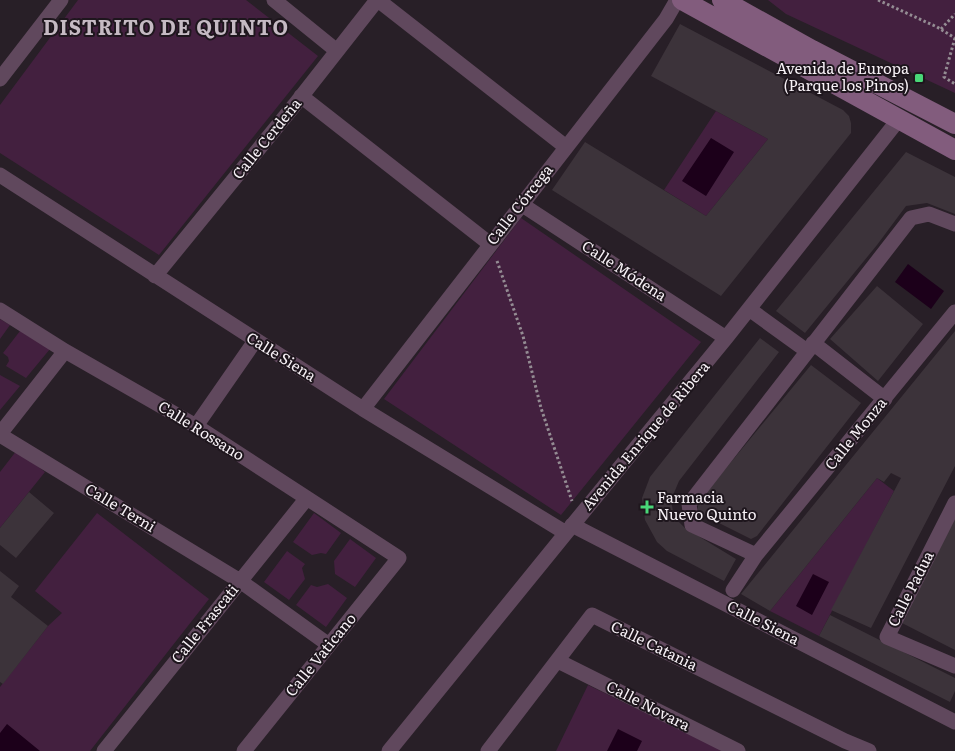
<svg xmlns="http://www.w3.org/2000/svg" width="955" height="751" font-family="Literata,serif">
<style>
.green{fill:#43203f}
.water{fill:#1c001a}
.building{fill:#3c333a}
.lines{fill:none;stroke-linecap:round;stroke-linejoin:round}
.path{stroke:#948c93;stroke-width:3;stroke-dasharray:2.5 2.5;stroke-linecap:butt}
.street{stroke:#60485d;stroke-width:15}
.secondary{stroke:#825c7d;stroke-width:20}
.poi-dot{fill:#49d778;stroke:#1e161d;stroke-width:2}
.labels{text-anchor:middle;stroke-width:4;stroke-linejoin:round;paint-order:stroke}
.poi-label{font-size:15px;fill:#f7f1f6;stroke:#1e161d;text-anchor:end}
.street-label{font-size:15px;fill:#f7f1f6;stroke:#1e161d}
.district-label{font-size:20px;font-weight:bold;letter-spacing:1px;fill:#c5bac3;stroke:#1e161d}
</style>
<rect width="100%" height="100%" fill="#281f27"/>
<path class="green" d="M78 0H246L318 56 159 255 0 153V105Z
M768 0H955V93L786 14Z
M716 111 768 139 706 216 664 190Z
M521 218 701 342 561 515 384 399Z
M0 319 10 325 0 339Z
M20 331 50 349 26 378 6 366 9 361 8 357 3 353Z
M0 375 20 386 0 410Z
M17 450 45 472 0 528V472Z
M877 478 894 491 819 636 770 611Z
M97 513 209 599 90 751H0V687L48 626 62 613 35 591Z
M314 513 341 533 326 554 321 553 312 555 293 542Z
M350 539 376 558 355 587 335 574 334 561Z
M287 551 305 564 302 568 305 579 289 600 264 582Z
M328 584 347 598 326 627 296 605 311 585 317 587Z
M588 685 723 751H556Z"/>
<path class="water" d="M711 138 734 152 706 196 682 181Z
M908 264 944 291 931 309 895 282Z
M813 574 829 582 812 615 796 606Z
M7 724 40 751H0V733Z
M618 729 642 741 637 751H607Z"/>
<path class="building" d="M680 24 843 110 849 116 851 123V133L721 296 552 190 585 142 706 216 768 139 651 76Z
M906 152 955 177V214L927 203 906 206 877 245 805 333 776 311Z
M877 286 923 324 878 381 830 339Z
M955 331V466L871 628 831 610 901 478 891 473 884 482 877 478 770 611 741 594Z
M760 338 779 352 679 481 671 500 674 517 685 528 736 559 724 581 667 551 657 542 645 520 642 498 650 477Z
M811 365 861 403 757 536 751 539 697 512 699 501Z
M29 492 54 513 16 558 0 545V528Z
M955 519V650L900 622Z
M0 571 19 586 11 597 48 626 3 684 0 682Z
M830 615 955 678V691L950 702 819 636Z"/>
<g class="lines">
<path class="path" d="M878 0 937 27 955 38
M941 29 955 14
M955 38 944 77 955 84
M497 261 523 336 541 408 572 501"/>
<path class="street" d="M274 0 337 51
M378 0 566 147
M0 79 61 0
M301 96 490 244
M0 175 363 409 566 533
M521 204 726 338
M155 276 297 102 377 0
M749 309 807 351
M0 310 65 351 196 426 399 558 244 751
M813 343 885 399
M363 409 666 19 677 0
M196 426 255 341
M0 434 65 351
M0 435 240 581 329 645
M955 503 887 637 955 666
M572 525 955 722
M756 555 692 525 689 504 911 218 929 214 955 224
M733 590 756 555 955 312
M558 661 738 751
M104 751 307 498
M389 751 566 533 726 338 899 119
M488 751 592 615 845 741 869 751"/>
<path class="secondary" d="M682 0 955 150
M722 0 812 50 955 124"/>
</g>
<g class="poi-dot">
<rect x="914" y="73" width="10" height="10" rx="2.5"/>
<path d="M644.5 499.5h5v5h5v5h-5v5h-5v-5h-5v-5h5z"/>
</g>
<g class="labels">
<g class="poi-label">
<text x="909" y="74">Avenida de Europa<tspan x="909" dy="17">(Parque los Pinos)</tspan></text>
<text x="657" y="503" text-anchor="start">Farmacia<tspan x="657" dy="17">Nuevo Quinto</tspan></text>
</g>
<g class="street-label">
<text transform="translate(267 139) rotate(-51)" y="5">Calle Cerdeña</text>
<text transform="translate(520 205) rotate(-52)" y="5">Calle Córcega</text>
<text transform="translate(624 271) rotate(33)" y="5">Calle Módena</text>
<text transform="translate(281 357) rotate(32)" y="5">Calle Siena</text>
<text transform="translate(201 431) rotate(32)" y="5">Calle Rossano</text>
<text transform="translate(856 434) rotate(-51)" y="5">Calle Monza</text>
<text transform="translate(646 436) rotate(-50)" y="5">Avenida Enrique de Ribera</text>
<text transform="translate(120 508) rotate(31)" y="5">Calle Terni</text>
<text transform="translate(911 589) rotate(-63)" y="5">Calle Padua</text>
<text transform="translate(763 623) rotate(27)" y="5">Calle Siena</text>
<text transform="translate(205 624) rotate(-51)" y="5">Calle Frascati</text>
<text transform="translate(654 646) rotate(26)" y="5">Calle Catania</text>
<text transform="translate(321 655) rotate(-51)" y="5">Calle Vaticano</text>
<text transform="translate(648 706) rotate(27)" y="5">Calle Novara</text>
</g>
<g class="district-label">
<text x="166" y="35">DISTRITO DE QUINTO</text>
</g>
</g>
</svg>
